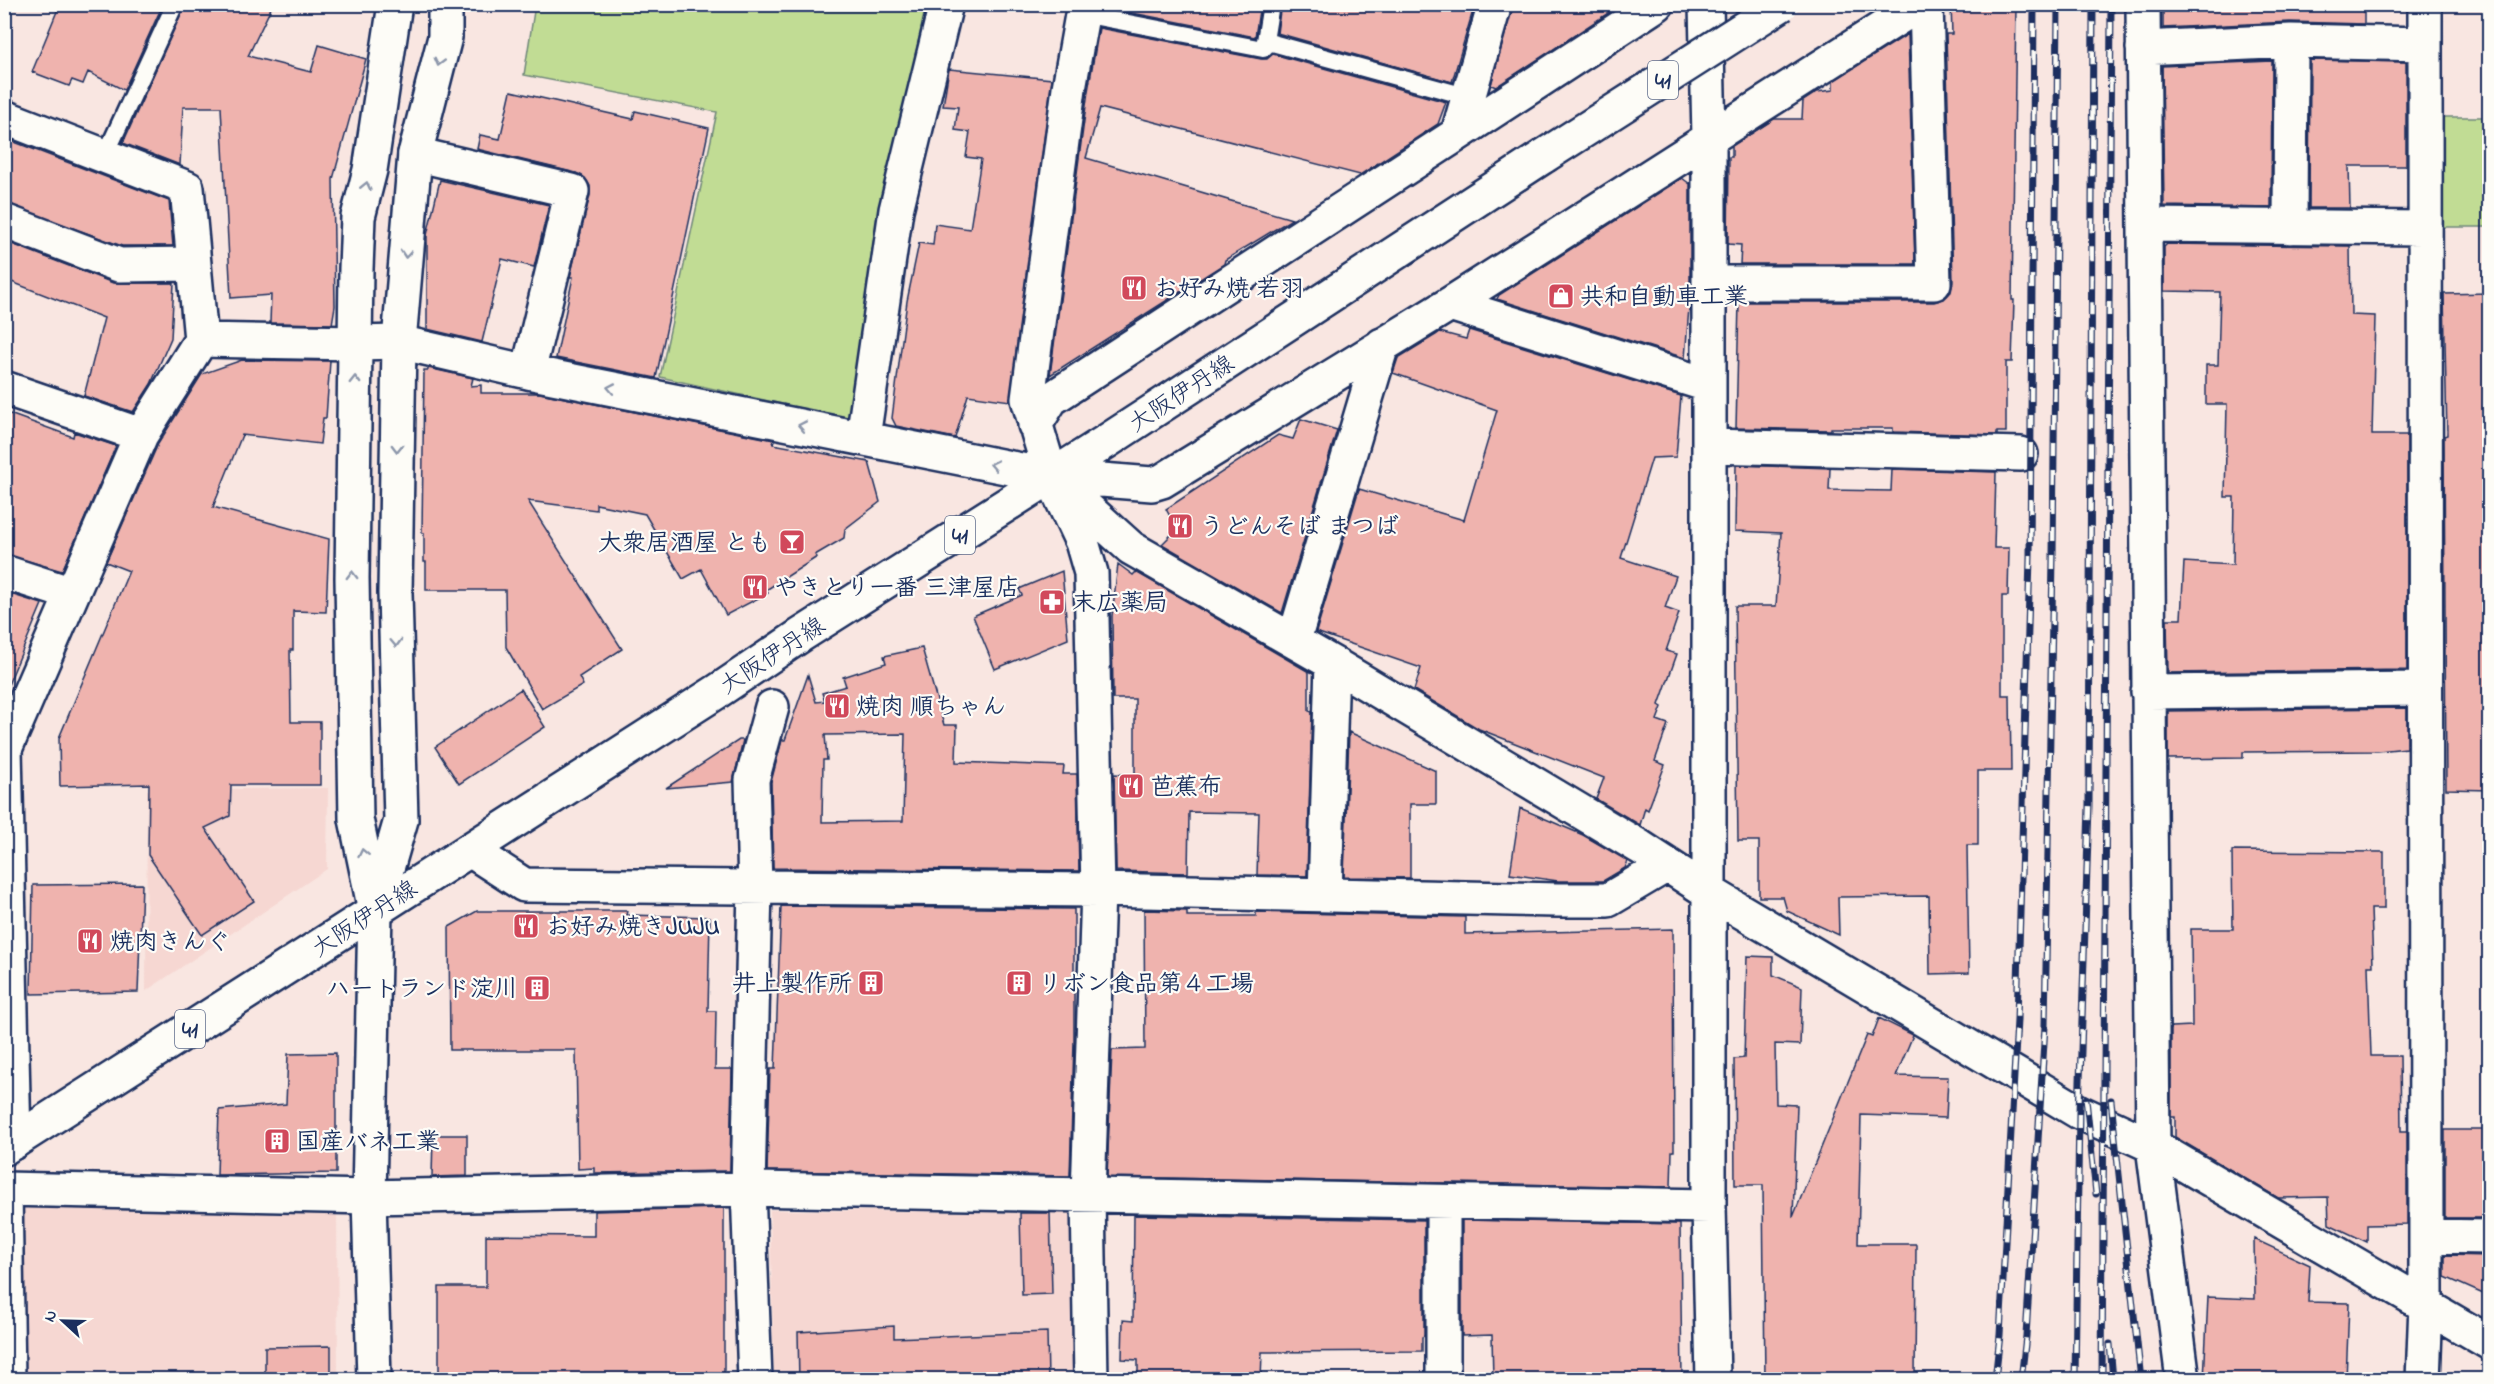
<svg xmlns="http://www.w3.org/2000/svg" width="2494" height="1384" font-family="'Indie Flower','Klee One',sans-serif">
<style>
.built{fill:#f6d7d2}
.green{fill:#c1dc94;stroke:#6e8679;stroke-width:1.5}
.building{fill:#efb3ae;stroke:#1b2f5e;stroke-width:1.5;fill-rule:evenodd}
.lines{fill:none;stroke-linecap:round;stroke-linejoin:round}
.lane-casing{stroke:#1b2f5e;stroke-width:21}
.street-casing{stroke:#1b2f5e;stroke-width:38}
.secondary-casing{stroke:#1b2f5e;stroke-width:38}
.primary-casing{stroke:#1b2f5e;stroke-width:38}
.lane{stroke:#fdfcf7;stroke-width:16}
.street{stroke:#fdfcf7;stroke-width:33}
.secondary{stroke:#fdfcf7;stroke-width:33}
.primary{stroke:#fdfcf7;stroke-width:33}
.rail-casing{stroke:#1b2f5e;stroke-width:7}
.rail{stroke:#fdfcf7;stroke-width:4.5;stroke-dasharray:14;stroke-linecap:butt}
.primary-bridge-casing{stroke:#1b2f5e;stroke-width:38;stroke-linecap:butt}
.primary-bridge{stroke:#fdfcf7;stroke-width:33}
.oneway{stroke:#8c96aa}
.labels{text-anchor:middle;stroke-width:4.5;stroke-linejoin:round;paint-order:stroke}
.shield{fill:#fdfcf7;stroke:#5f6c8c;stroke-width:1.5}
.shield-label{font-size:22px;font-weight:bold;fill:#1b2f5e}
.poi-label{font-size:24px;font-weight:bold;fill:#1b2f5e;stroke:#fdfcf7;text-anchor:start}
.street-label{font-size:24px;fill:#1b2f5e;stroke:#fdfcf7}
</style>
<rect width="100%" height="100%" fill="#f9e6e1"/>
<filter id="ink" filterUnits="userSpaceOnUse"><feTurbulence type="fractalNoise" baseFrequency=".0167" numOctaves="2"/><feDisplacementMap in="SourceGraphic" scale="12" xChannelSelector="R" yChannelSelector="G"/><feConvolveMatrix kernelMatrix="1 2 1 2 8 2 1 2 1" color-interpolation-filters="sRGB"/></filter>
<g filter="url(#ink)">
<path class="built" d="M328 788 327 869 146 991 147 790Z
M18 1204 337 1207 338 1379H21Z
M770 1210 1071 1213 1073 1379H774Z"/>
<path class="green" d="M535 5H926L896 146 855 420 660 377 717 112 524 75Z
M2441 117H2489V227H2442Z"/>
<path class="building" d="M60 4H163L124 90 88 72 83 84 72 80 69 86 32 72Z
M185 4H273L248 56 311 72 319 45 366 59 333 179 335 306 332 324 270 323 271 295 231 298 221 107H183L180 165 123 143Z
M1102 4H1260L1255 37 1102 7Z
M1281 4H1475L1452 82 1277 33Z
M1513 4H1622L1496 87 1491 85Z
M1951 4H2016L2012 300H2014L2012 362H2006V432H1997V435L1893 432V428H1831V430L1736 428 1739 302H1934L1944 299 1951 292 1953 282 1946 34H1952Z
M2163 4H2364V24L2290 22 2163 28Z
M1099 28 1261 59H1267L1273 54 1446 102 1438 124 1360 175 1100 108 1086 158 1292 219 1225 260 1224 264 1050 375 1088 91Z
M1908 34 1915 264H1740L1741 245 1728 244 1729 157H1732V146L1774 119H1802L1803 101 1817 92 1833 90V81Z
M2310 60 2406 62V166H2349L2350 208H2309Z
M2272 61 2271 208 2164 206 2162 66Z
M949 69 1052 79 1010 401 968 395 955 438 896 426 892 418 907 301 919 243 933 245 935 224 970 229 981 159 966 157 970 132 955 130 958 107 943 106Z
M511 91 633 119 635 111 709 128 656 378 556 358 573 277H570L590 195V186L585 178 576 173 477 149 480 135 500 139Z
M4 138 169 201 173 246H122L4 203Z
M1682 178 1690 184V295L1685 358 1497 299 1499 295Z
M440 180 549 205 534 267 502 259 482 342 427 329V235Z
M4 241 113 283H174L171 338 151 384 133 412 84 396 104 318 4 279Z
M2167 244 2350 246 2351 315 2375 316 2372 435H2407V670L2168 673 2167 619H2181L2184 562 2233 565 2234 497H2225L2227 404H2206V365H2218L2220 292 2164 291V247Z
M2490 293V790L2446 789 2444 436 2447 435 2444 294Z
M1469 330 1681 396 1676 457 1652 458 1621 558 1676 576 1665 608 1679 613 1666 651 1677 654 1659 705 1662 707 1657 720 1668 724 1655 761 1665 765 1648 810 1645 808 1640 825 1596 799 1604 778 1479 729 1414 690 1421 668 1316 632 1359 489 1464 520 1497 410 1393 373 1398 358 1436 335 1440 332 1466 339Z
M242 360 330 361 326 418H323L320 444 242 435 213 507 329 539 326 612 293 611V650H290L291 722H320V785H231L230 816 205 828 254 901 202 935 148 855 149 784 60 786 59 738 129 571 106 562 158 444 202 374Z
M428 368 473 378 471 386 481 385V393H540L774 440 773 444 869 462 880 502 845 529 844 538 815 555 817 557 766 590 768 593 726 615 701 569 683 579 645 514 596 504V510L528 501 622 649 579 677 583 685 542 709 506 647 505 590H426V562H424V533H422L424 370H428Z
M4 412 73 437 74 432 116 446 62 571 4 554Z
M1301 419 1337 430 1282 613 1162 544 1177 529 1166 509 1278 435 1293 439Z
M1736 465 1830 468 1829 490 1891 491 1892 469 1996 472 1994 548H2009L2008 596H2002V695H2010L2011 771H1978V845H1967L1969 973 1930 974 1929 896 1838 897 1839 935 1787 911 1783 897H1759V841H1738L1735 606H1776L1781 533 1735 531Z
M1118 564 1133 575 1136 572 1309 672V711L1312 712 1307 876 1257 875 1259 813 1189 812 1188 873 1116 871 1114 774 1135 775V699H1113L1112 616Z
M1062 571 1068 639 995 669 973 616 1022 595 1019 589Z
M4 592 42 604 5 692H4Z
M922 648 944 725H957L956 762 1064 766 1063 774H1077L1079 871 773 868 771 782 782 740H785L808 675 816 702 825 701 822 693 846 686 843 677 886 663 884 656ZM905 734 903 821 822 822 823 760H827L825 735Z
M521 689 545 727 459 784 435 747Z
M2407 708V748L2378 751 2243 752V758L2168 759V711Z
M1349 732 1436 771V804H1410V878L1344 877Z
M739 740H743L733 782 666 788Z
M1520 808 1583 835 1628 861 1625 868 1603 881H1558L1510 874Z
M2232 851 2384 852V909H2371L2373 966H2368L2371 1056H2400L2401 1131H2407V1224L2367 1225V1242L2329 1224 2328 1197 2278 1198 2175 1137V1117H2171V1027L2192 1026 2191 929H2233Z
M142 884 138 992 31 994 33 885Z
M781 906 1074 909V1042L1070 1176 767 1171 770 1069H775Z
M1144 910 1187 911V916H1256V912L1465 917V934L1673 929 1674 1151H1672L1671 1187 1107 1177 1112 1050 1145 1049Z
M477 911H627L626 915 710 917 708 1011H716L715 1069H732L730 1171 594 1173V1168L578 1169 576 1050H450L449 927Z
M1747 956 1773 957V975L1802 987 1800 1045 1775 1044 1776 1104 1797 1105 1793 1217 1867 1035 1872 1037 1879 1018 1913 1035 1896 1076 1948 1077 1946 1118 1861 1115 1858 1244H1916L1915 1380H1765L1763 1185H1735L1734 1059 1744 1058Z
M336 1053V1173L217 1175 219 1110 286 1104 288 1054Z
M2445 1130H2490V1218H2445Z
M433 1135H467V1176L432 1177Z
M724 1208V1380H439V1287H486V1235L594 1236V1211Z
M1020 1213H1050L1052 1294 1022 1295Z
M1134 1215 1424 1220V1336L1422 1337V1351L1262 1352 1261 1380H1138V1360L1122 1359 1123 1320 1133 1321Z
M1462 1220 1680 1224 1682 1380H1493L1492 1335 1462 1336Z
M2254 1239 2310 1265 2308 1302 2349 1303 2346 1380H2204L2208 1297 2255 1299Z
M2445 1255 2490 1256V1297L2445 1277Z
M894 1326V1338L1047 1332 1048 1380H799L798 1332Z
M331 1346V1380H265V1347Z"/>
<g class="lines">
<defs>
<path id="lane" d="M1271 4 1265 41 1469 97
M1082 14 1263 49 1269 43
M105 156 175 4"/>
<path id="street" d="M1084 4 1069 88 1028 399 1051 476 1082 542 1091 573 1098 890 1088 1195 1091 1380
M1706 4 1709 138V1206L1713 1380
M2143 4 2153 1146 2183 1380
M2143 48 2291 41 2424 44
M4 117 187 188 201 340 141 435 5 749 14 1142
M1458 133 1495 4
M415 154 572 191 528 372
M4 221 119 265 194 264
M2145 225 2423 228
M2290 227 2291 41
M1709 283H1934L1926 4
M1450 304 1708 385
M201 340 356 343 399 342 528 372 1051 476 1152 484 1162 481 1450 304 1920 4
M4 388 141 435
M1035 425 1051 399 1657 4
M863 438 896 210 946 4
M1709 446 2021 454
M1051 476 1131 548 1332 663 1640 847 1709 892 2079 1112 2153 1146 2490 1343
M4 572 72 594
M1294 640 1382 345
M2148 692 2425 689
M470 850 524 885 1098 890 1557 900H1608L1667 865
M1325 895 1332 663
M2426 1236 2490 1237
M8 1380 5 1189 369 1197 748 1189 1709 1206
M755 1380 748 1189 755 887 752 780 772 707
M1443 1380V1202
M2423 1380 2426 1304 2425 4"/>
<path id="secondary" d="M374 906 356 819 352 578 356 269 358 217 370 170 395 4
M374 1380 369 1197 375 910 401 820 395 593 399 342 415 154 445 37V4"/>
<path id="primary" d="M4 1148 718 691 801 635 1107 441 1544 156"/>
</defs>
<use href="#lane" class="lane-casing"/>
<use href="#street" class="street-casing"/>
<use href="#secondary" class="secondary-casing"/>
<use href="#primary" class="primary-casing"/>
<use href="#lane" class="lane"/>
<use href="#street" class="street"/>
<use href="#secondary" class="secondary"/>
<use href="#primary" class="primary"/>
<defs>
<path id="rail" d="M2086 1099 2096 1194
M2111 1100 2141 1380
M2110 1344 2113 1380
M1995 1380 2000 1335 2017 1020 2030 557 2034 4
M2021 1380 2026 1336 2045 1026 2053 558 2058 4
M2075 1380 2079 1112 2089 806 2093 4
M2102 1380 2111 4"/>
</defs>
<use href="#rail" class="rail-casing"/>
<use href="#rail" class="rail"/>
<defs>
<path id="primary-bridge" d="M1544 156 1782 4"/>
</defs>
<use href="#primary-bridge" class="primary-bridge-casing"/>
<use href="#primary-bridge" class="primary-bridge"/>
</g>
<defs><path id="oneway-chevron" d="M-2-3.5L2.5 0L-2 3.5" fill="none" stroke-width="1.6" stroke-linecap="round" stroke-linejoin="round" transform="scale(1.5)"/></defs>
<g class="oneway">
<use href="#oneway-chevron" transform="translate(439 62) rotate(105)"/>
<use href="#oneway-chevron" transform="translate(366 186) rotate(-77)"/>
<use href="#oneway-chevron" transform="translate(406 254) rotate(95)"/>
<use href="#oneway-chevron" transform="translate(355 380) rotate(-89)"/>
<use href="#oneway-chevron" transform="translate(611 388) rotate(-169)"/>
<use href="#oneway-chevron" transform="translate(802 426) rotate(-169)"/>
<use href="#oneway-chevron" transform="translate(397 448) rotate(91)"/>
<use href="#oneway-chevron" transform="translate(994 465) rotate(-169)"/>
<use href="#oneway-chevron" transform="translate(352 575) rotate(-90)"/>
<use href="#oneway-chevron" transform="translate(396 643) rotate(88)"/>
<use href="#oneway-chevron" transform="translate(363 853) rotate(-102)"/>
</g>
</g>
<defs>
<symbol id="restaurant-square" viewBox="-11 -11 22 22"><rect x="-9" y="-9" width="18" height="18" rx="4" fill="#d1495b" stroke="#fdfcf7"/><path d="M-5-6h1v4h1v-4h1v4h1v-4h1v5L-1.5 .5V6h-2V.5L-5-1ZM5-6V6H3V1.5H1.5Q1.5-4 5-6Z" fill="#fff"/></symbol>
<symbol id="shop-square" viewBox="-11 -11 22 22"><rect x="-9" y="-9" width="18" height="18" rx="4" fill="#d1495b" stroke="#fdfcf7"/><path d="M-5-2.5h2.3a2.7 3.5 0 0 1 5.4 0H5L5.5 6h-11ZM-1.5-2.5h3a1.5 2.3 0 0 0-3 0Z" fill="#fff"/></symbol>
<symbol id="bar-square" viewBox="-11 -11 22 22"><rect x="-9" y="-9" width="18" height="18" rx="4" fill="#d1495b" stroke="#fdfcf7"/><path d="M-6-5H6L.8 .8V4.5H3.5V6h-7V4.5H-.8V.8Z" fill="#fff"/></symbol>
<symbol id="pharmacy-square" viewBox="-11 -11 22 22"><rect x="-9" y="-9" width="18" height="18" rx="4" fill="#d1495b" stroke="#fdfcf7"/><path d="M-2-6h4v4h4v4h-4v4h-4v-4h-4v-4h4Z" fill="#fff"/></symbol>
<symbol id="building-square" viewBox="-11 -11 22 22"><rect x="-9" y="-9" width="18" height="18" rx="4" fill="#d1495b" stroke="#fdfcf7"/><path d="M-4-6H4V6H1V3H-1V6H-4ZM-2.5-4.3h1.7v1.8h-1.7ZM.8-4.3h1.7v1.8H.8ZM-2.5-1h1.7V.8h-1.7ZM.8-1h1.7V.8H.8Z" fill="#fff"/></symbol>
</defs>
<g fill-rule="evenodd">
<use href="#restaurant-square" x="1119" y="273" width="30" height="30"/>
<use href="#shop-square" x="1546" y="281" width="30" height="30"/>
<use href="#restaurant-square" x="1165" y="511" width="30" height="30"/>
<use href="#bar-square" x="777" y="527" width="30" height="30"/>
<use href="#restaurant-square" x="740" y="572" width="30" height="30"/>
<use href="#pharmacy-square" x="1037" y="587" width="30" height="30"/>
<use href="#restaurant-square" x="822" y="691" width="30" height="30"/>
<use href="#restaurant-square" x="1116" y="771" width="30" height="30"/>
<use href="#restaurant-square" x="511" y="911" width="30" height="30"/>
<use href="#restaurant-square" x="75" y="926" width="30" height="30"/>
<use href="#building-square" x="856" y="968" width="30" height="30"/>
<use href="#building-square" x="1004" y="968" width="30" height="30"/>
<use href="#building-square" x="522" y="973" width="30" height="30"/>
<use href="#building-square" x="262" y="1126" width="30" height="30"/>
</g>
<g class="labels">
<g class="shield">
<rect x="1648" y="61" width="30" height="38" rx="4.5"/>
<rect x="945" y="516" width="30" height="38" rx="4.5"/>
<rect x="175" y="1010" width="30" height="38" rx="4.5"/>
</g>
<g class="shield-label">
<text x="1663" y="88">41</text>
<text x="960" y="543">41</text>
<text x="190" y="1037">41</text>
</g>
<g class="poi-label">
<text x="1154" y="296">お好み焼 若羽</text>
<text x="1580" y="304">共和自動車工業</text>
<text x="1200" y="534">うどんそば まつば</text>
<text x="772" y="550" text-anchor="end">大衆居酒屋 とも</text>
<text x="774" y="595">やきとり一番 三津屋店</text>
<text x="1072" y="610">末広薬局</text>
<text x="856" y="714">焼肉 順ちゃん</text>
<text x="1150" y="794">芭蕉布</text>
<text x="546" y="934">お好み焼きJUJU</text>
<text x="110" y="949">焼肉きんぐ</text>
<text x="852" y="991" text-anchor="end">井上製作所</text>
<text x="1038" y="991">リボン食品第４工場</text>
<text x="518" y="996" text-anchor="end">ハートランド淀川</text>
<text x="296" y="1149">国産バネ工業</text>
</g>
<g class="street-label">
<text transform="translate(1181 393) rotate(-33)" y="8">大阪伊丹線</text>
<text transform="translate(772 655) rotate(-33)" y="8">大阪伊丹線</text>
<text transform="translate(364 918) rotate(-33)" y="8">大阪伊丹線</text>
</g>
</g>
<rect width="2494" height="1384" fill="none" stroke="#fdfcf7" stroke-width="24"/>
<rect x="12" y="12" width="2470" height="1360" fill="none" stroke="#1b2f5e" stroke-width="2" filter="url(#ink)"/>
<g transform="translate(63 1321) rotate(292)" stroke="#fdfcf7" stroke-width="4.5" paint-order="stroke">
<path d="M0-4.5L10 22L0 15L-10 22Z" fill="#1b2f5e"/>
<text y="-9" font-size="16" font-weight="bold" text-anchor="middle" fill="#1b2f5e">N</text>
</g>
</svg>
